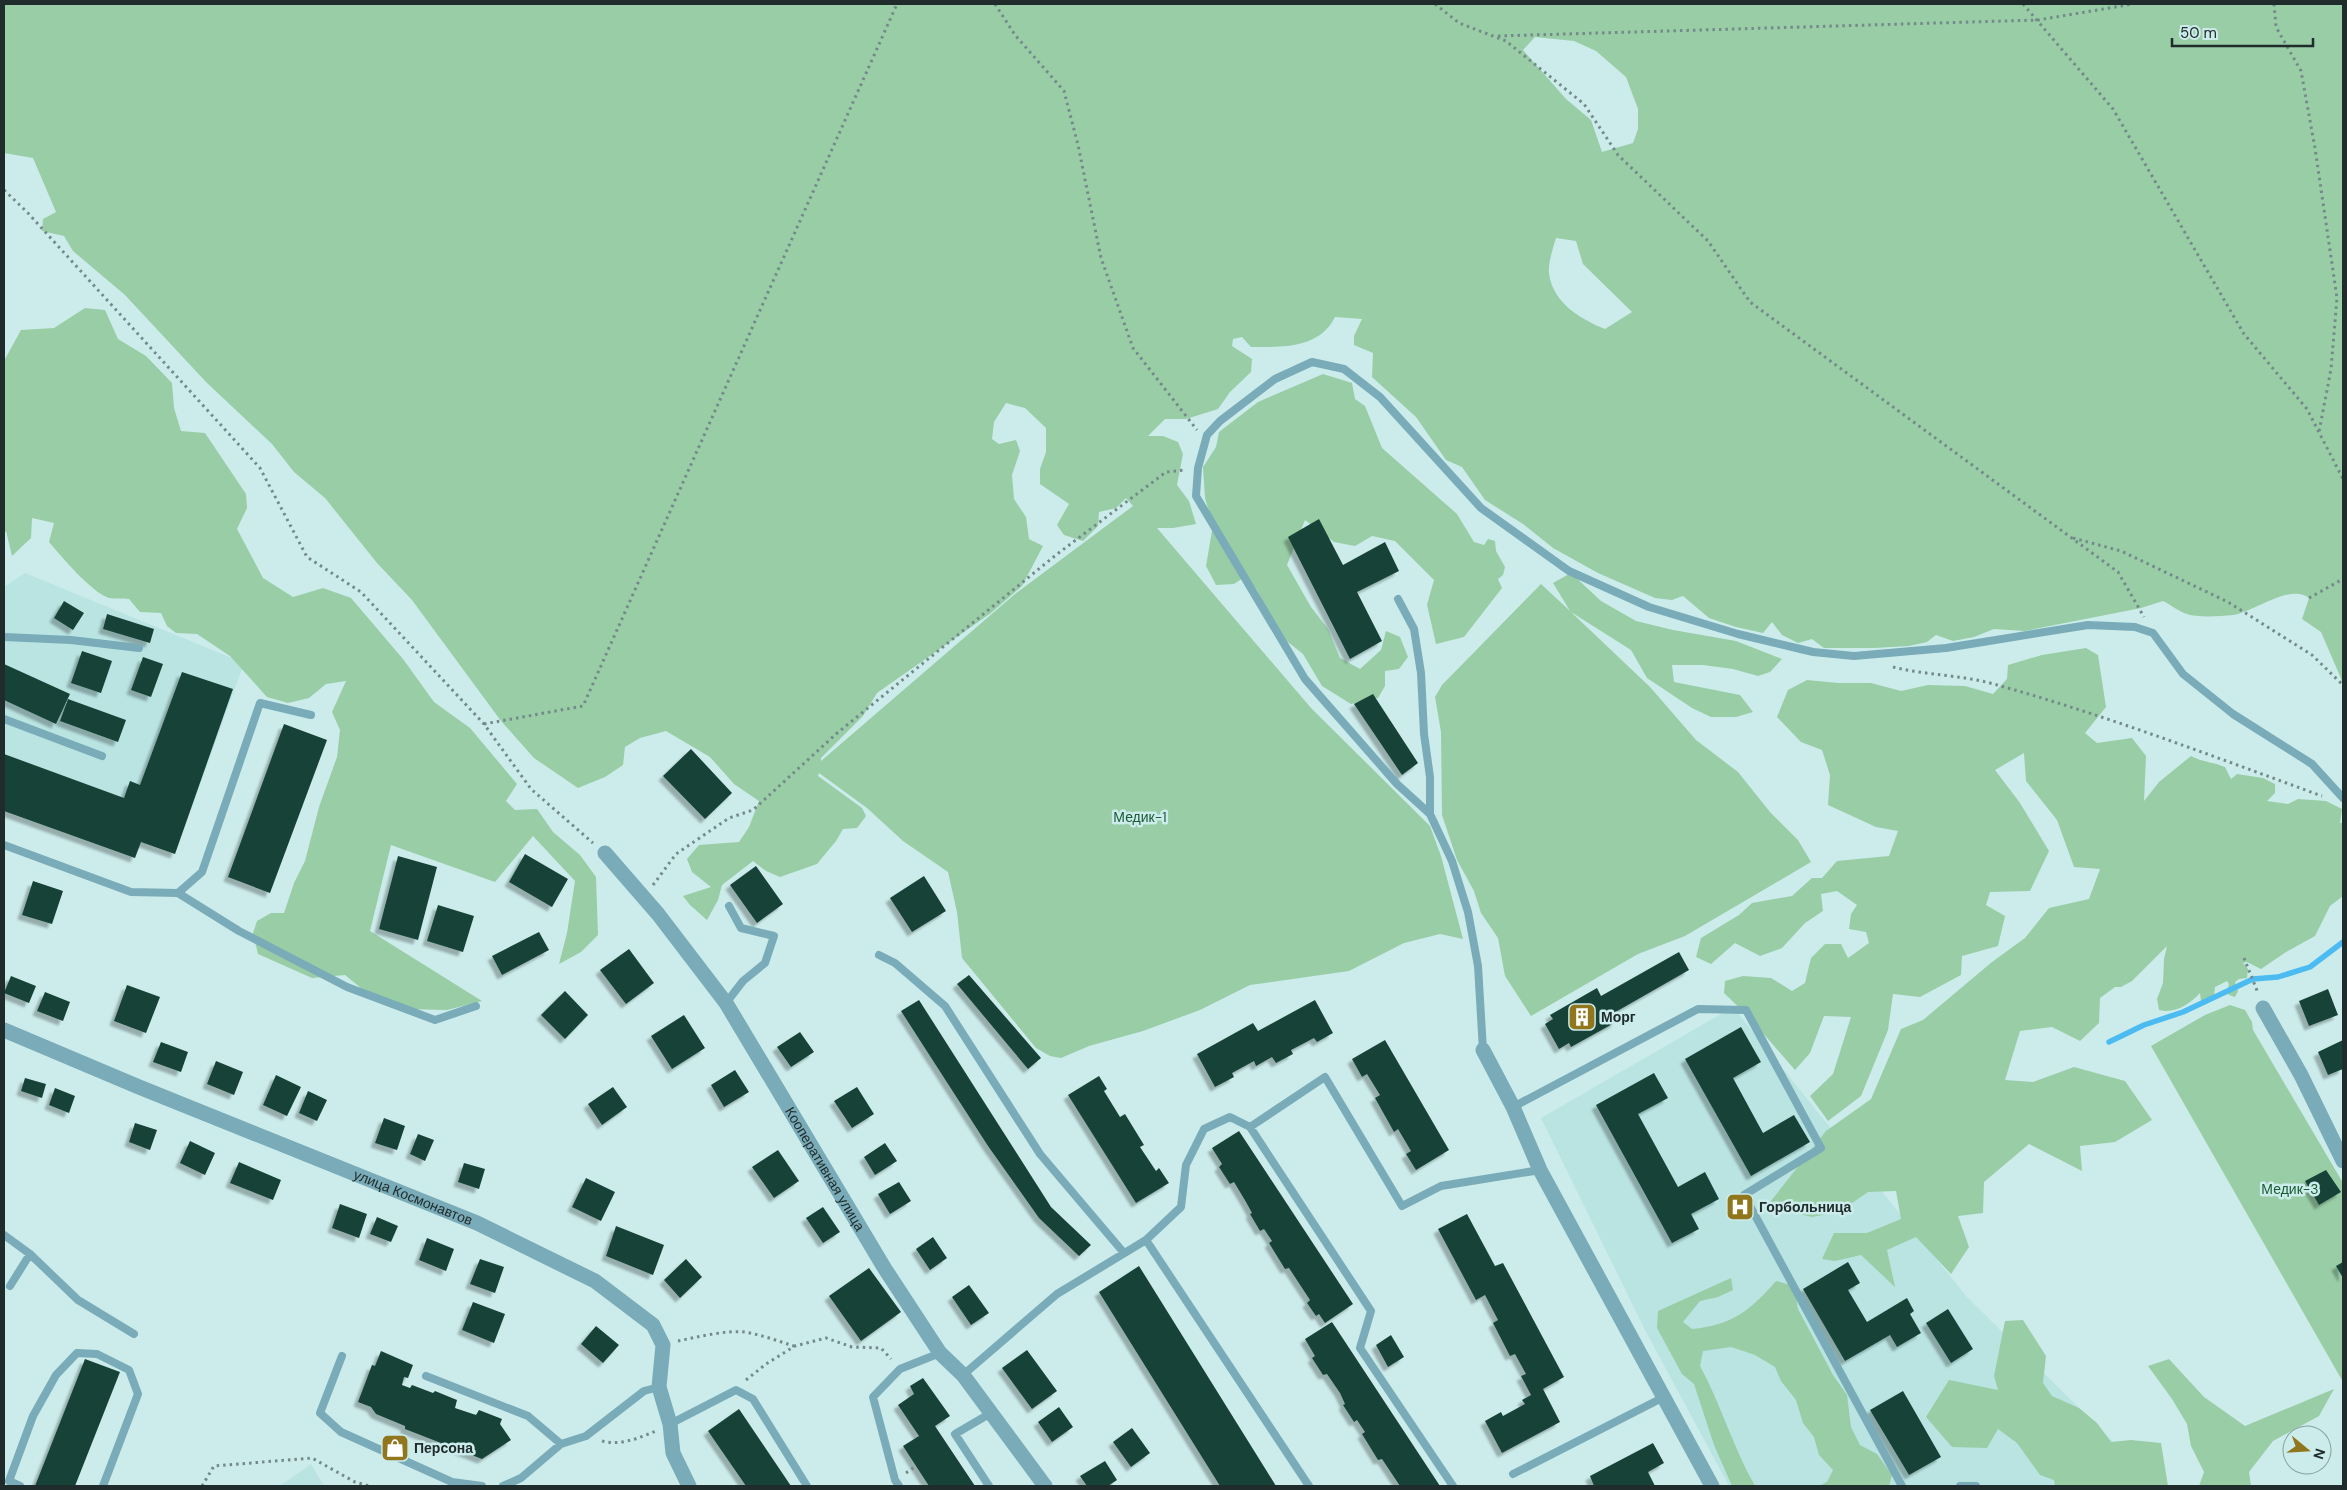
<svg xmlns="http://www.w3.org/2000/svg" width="2347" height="1490" font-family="'DM Sans',sans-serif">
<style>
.built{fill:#b9e4e2}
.green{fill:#98cda6;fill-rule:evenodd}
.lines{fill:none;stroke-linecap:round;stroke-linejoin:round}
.stream{stroke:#4cbbf1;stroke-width:5.5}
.building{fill:#194338;filter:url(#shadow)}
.path{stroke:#748a8a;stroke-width:3;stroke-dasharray:2.5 4;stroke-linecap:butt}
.lane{stroke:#79acb8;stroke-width:8}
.street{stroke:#79acb8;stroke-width:15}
.labels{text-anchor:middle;stroke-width:5;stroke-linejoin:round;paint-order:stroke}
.park-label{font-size:14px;fill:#195b33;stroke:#cceceb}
.poi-label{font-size:14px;font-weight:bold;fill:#202c2c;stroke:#cceceb;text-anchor:start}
.street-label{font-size:14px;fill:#202c2c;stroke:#cceceb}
</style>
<defs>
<filter id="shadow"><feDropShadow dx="-4.5" dy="4.5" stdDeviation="1" flood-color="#0004"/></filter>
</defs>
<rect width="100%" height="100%" fill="#cceceb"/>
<path class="built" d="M25 573 244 663 175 854 141 842 135 858 4 811V587Z
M1733 1007 1967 1297 2158 1486H1729L1645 1330 1541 1118Z
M311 1464 324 1486H280Z"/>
<path class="green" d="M4 4H2343V683L2321 632 2302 619 2309 598C2290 583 2254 612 2233 615 2220 616 2199 618 2187 614 2178 611 2171 605 2163 601L2141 608 2025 631 1994 629 1974 637 1953 641 1936 635 1927 642 1909 646 1874 648H1824L1812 639 1798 643 1782 635 1772 622 1763 633 1736 627 1709 618 1683 596 1672 600 1655 598 1598 573 1553 548 1523 524 1485 500 1462 467 1446 460 1416 417 1372 377 1373 353 1354 345V336L1362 319 1335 317C1319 349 1282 347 1251 347L1242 337 1233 339 1232 346 1252 359 1251 372 1230 392 1218 409 1186 419H1165L1148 436H1163L1178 442 1183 454 1177 485 1189 501 1196 524 1173 528H1157L1311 708 1430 826 1441 856 1463 939 1440 934 1404 943 1349 971 1250 985 1200 1010 1143 1031 1089 1046 1061 1058 1050 1056 1036 1048 962 958 957 912 948 872 903 841 867 808 819 773 818 776 862 808 866 816 857 828 843 829 836 841 817 864 780 877 766 871 753 861 722 885 718 900 707 920 690 905 683 896 711 887 692 872 687 859 699 845 739 842 749 827 759 801 734 784 710 757 666 731 640 738 625 747 623 765 605 777 578 788 534 758 501 721 412 600 377 563 325 498 294 472 272 444 206 382 125 295 73 251 64 236 42 231 43 219 56 212 33 158 4 153ZM1535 37 1574 41 1596 51 1626 77 1638 109V129L1633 143 1602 152 1591 120 1566 99 1523 50ZM1556 238 1576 241 1583 264 1632 312 1605 329C1580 319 1552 302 1549 273 1548 263 1553 248 1556 238ZM1006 403 1025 408 1046 428V452L1040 469V484L1069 504 1057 525 1064 535 1083 541 1098 526 1099 512 1116 508 1126 498 1133 506 1015 594 821 761V758L863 716 877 693 991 613 1022 586 1043 546 1029 539 1026 517 1014 499 1012 475 1020 451 1016 440 999 444 992 439 994 422Z
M85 308 105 310 118 339 146 356 172 383 174 408 181 431 205 433 246 494 247 508 237 529 263 578 293 597 323 588 351 598 403 659 434 702 470 728 517 784 506 801 515 810 537 809 553 832 580 855 596 877 598 935 581 952 559 964 567 933 575 881 533 836 495 882 391 845 370 931 482 1001 447 1010 403 1009 361 988 345 975 312 978 258 954 253 933 257 921 271 913H284L294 883 305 861 319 807 337 757 340 730 332 712 346 681 326 684 309 698 288 703 267 697 230 656 197 634 176 633 167 626 161 613 140 612 129 599C123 598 115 599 109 598 91 592 62 557 49 542L54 523 32 518 31 538 12 556 6 531 4 533V361L21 330 54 328Z
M1323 374 1352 383 1355 399 1365 406 1382 448 1457 514 1474 542 1484 545 1488 539 1495 541 1496 551 1505 567 1503 575 1498 579 1502 588 1464 637 1436 644 1427 605 1434 580 1395 541 1372 536 1355 546 1334 542 1305 520 1287 565 1311 607 1328 629 1340 658 1360 669 1381 650 1386 631 1400 637 1408 657 1399 669 1385 671V686L1378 698 1351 704 1322 686 1303 654 1278 634 1257 590 1246 576 1234 584 1216 585 1206 566 1213 525 1205 498 1203 467 1216 447 1219 432 1258 402Z
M1571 573 1601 601 1636 621 1673 630 1736 641 1782 659 1770 672 1758 676 1733 669 1703 665H1672L1674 682 1740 695 1753 712 1736 717H1711L1692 708 1647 678 1631 650 1571 612 1650 687 1696 740 1738 772 1770 812 1798 840 1811 862 1685 936 1638 954 1531 1016 1505 976 1498 938 1481 913 1474 891 1457 860 1442 815 1441 732 1435 697 1442 685 1541 584 1570 611 1553 583Z
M2086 648 2098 655 2106 707 2085 733 2097 743 2132 738 2146 756 2144 801 2159 782 2191 756C2202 762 2213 762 2225 767L2231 779 2237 774 2263 778 2275 784V793L2267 801 2288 804 2298 799 2326 801 2342 809 2340 823H2343V896L2330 906 2315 936 2286 952 2261 969 2247 962 2243 963 2248 969 2247 978 2239 979 2235 982 2238 991 2235 997 2229 995 2227 991 2229 984 2227 981 2215 987 2214 997 2209 1002 2201 1001 2200 993C2189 1005 2174 1014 2159 1010L2157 999 2163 983 2164 959 2167 946 2132 981 2121 987H2115L2100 998 2099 1023 2080 1041 2052 1027 2020 1031 2005 1080 2033 1082 2074 1067 2125 1081 2152 1120 2115 1142 2080 1146 2082 1171 2029 1144 1984 1182 1983 1213 1958 1216 1969 1247 1951 1274 1916 1237 1887 1250 1895 1287 1861 1255 1835 1261 1822 1259 1834 1233H1867L1901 1219 1896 1191 1868 1192 1839 1212 1812 1217 1767 1206 1826 1131 1871 1099 1901 1029 1923 1020 1992 962 2025 938 2049 908 2089 899 2100 869 2074 867 2057 820 2026 781 2024 753 1995 770 2020 803 2049 851 2030 891 1990 892 1986 905 2005 916 1998 946 1962 956 1961 975 1920 997 1893 994 1888 1030 1861 1096 1828 1121 1810 1096 1833 1074 1851 1017 1824 1016 1810 1053 1795 1070 1748 1016 1724 993 1725 981 1743 976 1771 978 1792 991 1805 983 1811 958 1825 944H1841L1848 958 1869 943 1866 932 1849 929 1851 914 1857 905 1837 891 1821 894 1823 911 1805 923 1782 948 1760 956 1735 943 1711 964 1696 957 1701 938 1739 915 1752 903 1792 896 1812 878H1822L1837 861 1889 856 1898 831 1876 827 1828 805 1830 775 1822 750 1801 742 1777 717 1788 690 1807 680 1838 683H1871L1901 691 1928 685 1965 686 1993 694 2007 679 2008 665 2042 655Z
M2230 1005 2245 1010 2252 1022 2253 1030 2343 1183V1382L2151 1046 2205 1015Z
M1731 1278 1733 1290 1718 1297 1700 1301 1683 1322 1692 1329C1732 1325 1750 1311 1776 1281L1794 1286 1798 1309 1833 1375 1847 1395 1851 1427 1860 1445 1877 1454 1892 1475 1889 1486H1819L1827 1482 1833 1470 1819 1455 1814 1437 1803 1423 1796 1400 1781 1381 1775 1367 1755 1355 1731 1347 1703 1351 1700 1366C1721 1404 1733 1448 1755 1486H1732L1714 1445 1694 1384 1682 1374 1657 1328 1658 1311Z
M2023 1320 2046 1356 2043 1383 2052 1396 2079 1408 2097 1423 2111 1442 2131 1440 2161 1443 2168 1486H2055L2054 1480 2040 1475 2017 1443 1998 1429 1987 1448 1952 1447 1926 1417 1949 1380 1998 1390 1994 1376 2005 1321Z
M2169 1359 2204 1397 2245 1426 2334 1389 2319 1416 2273 1441 2249 1472 2251 1486H2199L2204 1472 2191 1446 2187 1424 2172 1399 2148 1366Z"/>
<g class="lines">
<path class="stream" d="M2109 1042 2144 1025 2183 1012 2253 979 2278 977 2310 967 2343 942"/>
</g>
<path class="building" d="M1319 519 1343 565 1385 542 1399 571 1357 592 1382 641 1350 659 1288 537Z
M64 601 84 613 73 630 54 618Z
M107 614 154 629 150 643 103 629Z
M82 651 112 661 101 693 71 683Z
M143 657 163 664 151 697 131 690Z
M4 664 70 694 56 724 4 700Z
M182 672 233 689 175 854 141 842 135 858 4 811V754L124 798 130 781 140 785Z
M1373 694 1418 763 1402 775 1354 704Z
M68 699 126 720 118 742 60 721Z
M284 724 327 740 270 893 228 877Z
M691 749 732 793 705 819 663 776Z
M525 854 568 879 552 907 509 882Z
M398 856 437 867 418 940 379 929Z
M756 866 783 904 757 923 730 885Z
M924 876 946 911 912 932 890 898Z
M33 881 63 891 52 924 22 915Z
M438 905 474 916 463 952 427 941Z
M539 932 549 950 502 975 492 956Z
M629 949 654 983 626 1004 600 970Z
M1679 952 1689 970 1612 1014 1616 1022 1571 1047 1569 1043 1559 1049 1545 1024 1553 1019 1550 1015 1597 988 1601 996Z
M969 975 1041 1058 1028 1069 957 984Z
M11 976 36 986 29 1003 4 993Z
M127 985 160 997 146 1033 114 1021Z
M2328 989 2338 1015 2309 1026 2299 1001Z
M565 991 588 1015 565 1039 541 1015Z
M45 992 70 1002 63 1021 37 1011Z
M919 1000 1051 1207 1091 1245 1079 1256 1039 1218 988 1146 901 1011Z
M1315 1000 1333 1033 1317 1042 1314 1038 1291 1050 1293 1054 1276 1063 1272 1057 1256 1066 1254 1061 1232 1073 1234 1077 1215 1087 1197 1054 1253 1023 1258 1031Z
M684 1015 705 1048 672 1069 651 1036Z
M1741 1027 1761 1062 1733 1078 1763 1133 1794 1115 1810 1142 1751 1176 1685 1059Z
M800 1032 814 1052 791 1067 777 1047Z
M1385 1040 1449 1150 1416 1170 1406 1154 1411 1151 1398 1129 1394 1132 1375 1098 1380 1095 1367 1074 1362 1077 1352 1059Z
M2343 1040V1069L2328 1075 2318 1052Z
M161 1042 188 1052 181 1072 153 1062Z
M216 1061 243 1072 234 1095 207 1084Z
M735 1070 749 1092 724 1107 711 1085Z
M1654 1073 1668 1098 1638 1114 1678 1187 1705 1172 1719 1199 1691 1214 1699 1229 1672 1243 1596 1105Z
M276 1075 301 1087 287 1116 263 1105Z
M1099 1076 1107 1089 1104 1091 1120 1117 1125 1114 1144 1145 1140 1147 1156 1171 1159 1168 1169 1183 1136 1203 1068 1095Z
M25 1078 46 1084 42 1098 21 1091Z
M613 1087 627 1107 602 1125 588 1104Z
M857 1087 874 1114 852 1128 834 1101Z
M55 1088 75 1096 69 1113 49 1105Z
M308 1091 327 1100 317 1121 299 1113Z
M384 1118 405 1126 397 1150 375 1143Z
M135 1123 157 1130 150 1150 129 1142Z
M1239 1131 1353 1304 1325 1323 1319 1314 1316 1316 1307 1303 1310 1300 1289 1268 1285 1269 1269 1243 1272 1241 1264 1229 1260 1231 1250 1214 1252 1213 1246 1202 1234 1182 1230 1184 1219 1167 1222 1164 1212 1148Z
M418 1134 434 1140 425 1161 410 1154Z
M190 1141 215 1153 205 1175 180 1163Z
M885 1143 897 1161 875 1175 864 1157Z
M778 1150 799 1181 774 1198 752 1167Z
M239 1162 281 1180 273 1200 230 1183Z
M464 1163 485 1169 479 1189 458 1182Z
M2326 1170 2341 1192 2319 1205 2305 1181Z
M586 1178 615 1192 601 1221 572 1207Z
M899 1182 911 1201 890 1214 878 1194Z
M340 1204 367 1214 359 1238 332 1228Z
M823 1207 840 1232 823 1243 806 1218Z
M1467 1214 1495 1266 1503 1263 1564 1377 1543 1389 1560 1422 1502 1453 1485 1421 1501 1412 1503 1416 1525 1404 1522 1400 1531 1395 1521 1376 1526 1374 1515 1354 1510 1356 1493 1323 1498 1320 1485 1295 1476 1300 1438 1229Z
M377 1217 398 1226 391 1242 370 1234Z
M616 1226 664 1245 653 1275 606 1256Z
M933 1237 947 1258 930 1270 916 1249Z
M427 1238 454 1249 446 1271 419 1260Z
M480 1259 504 1267 495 1293 470 1284Z
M686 1259 702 1277 680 1298 664 1280Z
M1848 1262 1860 1283 1848 1290 1867 1322 1907 1298 1914 1311 1910 1314 1921 1333 1897 1347 1890 1335 1845 1361 1803 1289Z
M2343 1262V1278L2336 1266Z
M1139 1266 1276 1486H1220L1099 1292Z
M869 1268 901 1312 861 1341 829 1296Z
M969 1285 989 1313 971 1325 952 1297Z
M473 1302 505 1314 494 1343 462 1330Z
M1948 1309 1973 1349 1951 1363 1926 1323Z
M1332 1322 1440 1486H1400L1382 1459 1378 1460 1362 1434 1365 1432 1357 1420 1354 1422 1343 1405 1345 1404 1340 1393 1327 1374 1323 1375 1312 1358 1315 1356 1305 1339Z
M596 1326 619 1345 603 1363 581 1344Z
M1391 1335 1404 1357 1388 1367 1376 1345Z
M1027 1350 1057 1391 1032 1409 1002 1368Z
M381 1351 413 1365 408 1378 404 1377 402 1385 410 1388 412 1385 433 1393 435 1391 457 1400 455 1408 476 1415 479 1410 502 1419 500 1424 511 1440 482 1459 405 1429V1426L376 1414 371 1407 358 1402 372 1365 375 1366Z
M85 1359 120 1372 75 1486H35Z
M923 1378 950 1416 935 1426 975 1486H929L903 1446 919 1436 898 1405 914 1394 910 1386Z
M1903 1391 1941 1457 1909 1475 1870 1410Z
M1059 1407 1073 1427 1052 1442 1038 1422Z
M739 1409 791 1486H746L708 1431Z
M1132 1428 1150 1453 1131 1467 1113 1442Z
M1653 1443 1664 1463 1648 1472 1655 1486H1594L1590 1476Z
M1105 1461 1117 1480 1108 1486H1087L1080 1476Z"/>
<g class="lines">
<path class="path" d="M995 4 1015 35 1064 91 1078 145 1101 258 1133 348 1197 430
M1435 4 1459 23 1506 41 1584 104 1618 155 1708 241 1750 302 2118 572 2144 617
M2023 4 2113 109 2244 334 2307 409 2343 479
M2274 4 2276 27 2301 71 2315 148 2337 298 2331 369 2319 432
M1498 36 2038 20 2133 4
M4 190 27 212 260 468 307 557 361 592 484 724 531 789 593 843
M2073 538 2121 551 2228 602 2312 655 2343 685
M2309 598 2343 579
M1893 667C1925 675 1959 675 1990 683 2103 714 2212 756 2322 796
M484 724 583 706 897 4
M653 885 676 854 729 818 753 810 836 734 1056 555 1166 472 1185 470
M2244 958 2258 993
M678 1341C697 1337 726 1330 745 1332 762 1335 778 1341 794 1346
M746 1380 766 1364 795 1346 826 1338 852 1347 881 1348 891 1359
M602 1441C620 1446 639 1438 656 1431
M906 1473 916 1466
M202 1486 214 1466 312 1458 355 1482 369 1486"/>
<path class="lane" d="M1398 599 1414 629 1421 673 1424 734 1430 777V814L1452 861 1468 912 1478 966 1483 1050
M4 637 71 640 139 648
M4 719 102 756
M1430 814 1397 784 1305 679 1196 496 1198 468 1207 435 1220 421 1275 379 1312 362 1344 369 1380 397 1481 508 1569 571 1649 607 1738 634 1813 652 1854 656 1946 648 2088 625 2135 627 2153 633 2183 674 2233 714 2312 764 2343 798
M4 845 131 892 178 893 202 872 260 703 311 715
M178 893 239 931 347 987 435 1020 476 1006
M879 955 895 963 945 1006 1040 1154 1124 1253
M726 1003 743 981 765 963 774 936 741 928 729 906
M1513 1107 1698 1009 1746 1010 1821 1148 1744 1195 1902 1486
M1250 1127 1325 1077 1402 1206 1441 1186 1540 1170
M4 1235 30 1254
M1146 1240 1309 1486
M10 1286 30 1254 78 1300 134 1334
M342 1356 320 1413 341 1432 452 1482 482 1486
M963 1375 1057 1294 1146 1240 1181 1207 1186 1165 1204 1129 1230 1117 1250 1127 1371 1311 1360 1348 1453 1486
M426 1376 528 1416 561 1444
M670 1424 736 1390 753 1399 807 1486
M1513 1474 1664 1397
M20 1486 9 1481 33 1416 56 1375 77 1353 97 1354 129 1370 138 1394 103 1486
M503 1486 521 1478 561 1444 586 1436 644 1391 659 1387
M899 1486 895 1480 873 1397 900 1369 940 1353
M989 1486 955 1434 991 1413
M1960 1486H1976"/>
<g class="street">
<path id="s1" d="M605 853 658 914 726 1003 885 1269 940 1353 963 1375 1045 1486"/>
<path d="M2263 1008 2301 1075 2343 1161"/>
<path id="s2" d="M4 1030 139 1087 477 1223 595 1281 653 1325 663 1345 659 1387 670 1424 673 1453 689 1486"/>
<path d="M1483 1050 1513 1107 1540 1170 1712 1486"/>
</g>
</g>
<defs>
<symbol id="building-square" viewBox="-11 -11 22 22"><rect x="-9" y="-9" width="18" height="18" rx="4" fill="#90761c" stroke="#cceceb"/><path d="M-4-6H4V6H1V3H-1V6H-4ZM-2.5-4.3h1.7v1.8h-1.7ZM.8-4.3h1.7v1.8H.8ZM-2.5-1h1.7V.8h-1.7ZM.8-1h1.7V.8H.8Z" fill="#fff"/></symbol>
<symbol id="hospital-square" viewBox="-11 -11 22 22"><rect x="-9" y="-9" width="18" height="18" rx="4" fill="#90761c" stroke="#cceceb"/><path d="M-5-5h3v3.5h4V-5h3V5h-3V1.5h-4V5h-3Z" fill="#fff"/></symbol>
<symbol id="shop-square" viewBox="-11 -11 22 22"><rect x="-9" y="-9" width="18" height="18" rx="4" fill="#90761c" stroke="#cceceb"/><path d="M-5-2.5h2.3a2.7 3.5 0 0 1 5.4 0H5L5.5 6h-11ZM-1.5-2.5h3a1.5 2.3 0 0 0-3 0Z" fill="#fff"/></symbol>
</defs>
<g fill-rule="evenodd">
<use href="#building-square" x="1566" y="1001" width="32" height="32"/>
<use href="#hospital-square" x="1724" y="1191" width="32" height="32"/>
<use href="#shop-square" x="379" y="1432" width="32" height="32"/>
</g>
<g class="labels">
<g class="park-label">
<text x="1140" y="822">Медик-1</text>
<text x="2290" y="1194">Медик-3</text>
</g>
<g class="poi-label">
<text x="1601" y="1022">Морг</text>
<text x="1759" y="1212">Горбольница</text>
<text x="414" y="1453">Персона</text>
</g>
<g class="street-label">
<text dy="5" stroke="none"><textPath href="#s1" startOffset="386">Кооперативная улица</textPath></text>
<text dy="5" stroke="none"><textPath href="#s2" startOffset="442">улица Космонавтов</textPath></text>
</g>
</g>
<rect width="2347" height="1490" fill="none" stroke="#202c2c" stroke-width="10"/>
<g transform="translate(2307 1450) rotate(108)"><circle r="24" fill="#cceceb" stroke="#879f9f"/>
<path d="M0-4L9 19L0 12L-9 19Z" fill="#90761c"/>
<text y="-8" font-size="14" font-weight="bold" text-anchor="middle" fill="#202c2c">N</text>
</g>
<path d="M2172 38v8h141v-8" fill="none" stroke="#202c2c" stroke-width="2.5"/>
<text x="2180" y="38" font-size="15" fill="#202c2c" stroke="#cceceb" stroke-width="4" paint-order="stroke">50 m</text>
</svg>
